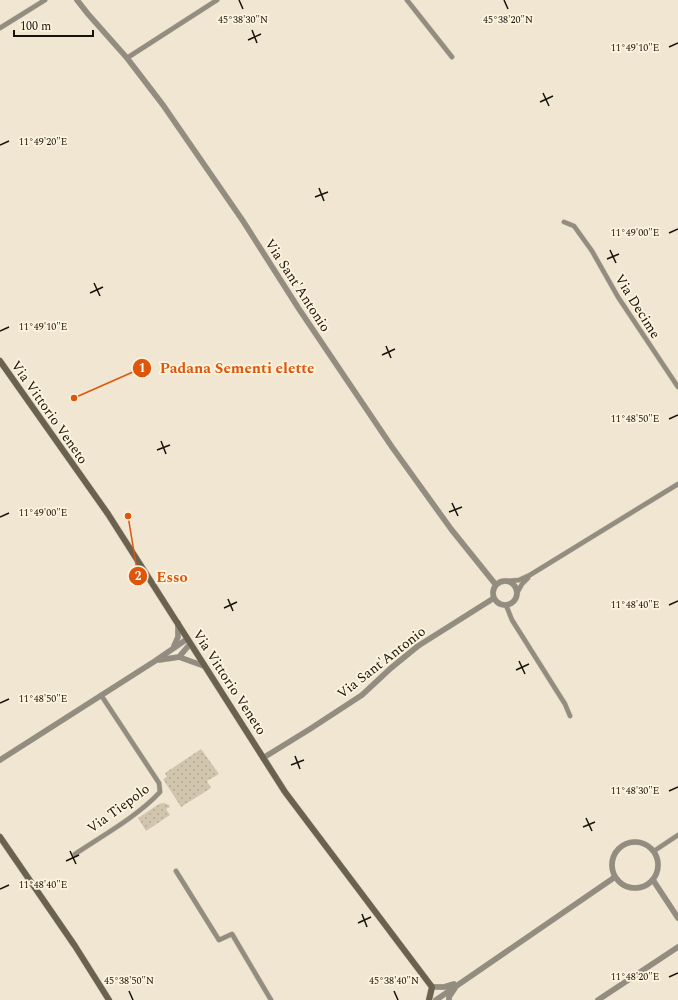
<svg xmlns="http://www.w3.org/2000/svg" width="678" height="1000" font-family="Spectral,serif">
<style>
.grass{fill:url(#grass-dots)}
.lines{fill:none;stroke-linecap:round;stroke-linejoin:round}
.minor-casing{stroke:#cec4b1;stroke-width:5.5}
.tertiary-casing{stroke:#cec4b1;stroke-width:6}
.secondary-casing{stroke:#cec4b1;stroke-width:7}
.minor{stroke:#938c80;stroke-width:4.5}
.tertiary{stroke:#938c80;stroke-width:5.5}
.secondary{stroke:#6a614f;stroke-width:6}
.ticks{fill:none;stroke:#17130c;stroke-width:1.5}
.labels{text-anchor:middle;stroke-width:3.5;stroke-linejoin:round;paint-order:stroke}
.street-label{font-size:14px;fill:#17130c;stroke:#fef4de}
.ticks-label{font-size:10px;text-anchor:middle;fill:#17130c;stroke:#fef4de;stroke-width:3.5;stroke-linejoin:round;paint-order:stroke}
.leader{fill:none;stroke:#de560c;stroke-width:1.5}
.callout-dot{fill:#de560c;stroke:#fef4de;stroke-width:1.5}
.mark-label{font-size:12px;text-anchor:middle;font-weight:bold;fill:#fff}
.callout-label{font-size:15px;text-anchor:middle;font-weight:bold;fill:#de560c;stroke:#fef4de;stroke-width:3.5;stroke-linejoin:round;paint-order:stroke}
</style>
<defs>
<pattern id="grass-dots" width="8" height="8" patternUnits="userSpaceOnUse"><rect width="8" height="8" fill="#d1c5ad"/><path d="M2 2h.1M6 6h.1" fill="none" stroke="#b3a894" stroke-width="1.8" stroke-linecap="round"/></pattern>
</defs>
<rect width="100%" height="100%" fill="#f1e6d1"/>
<path class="grass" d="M201 749 219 774 207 781 211 788 181 807 163 779 167 777 165 773Z
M164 803 169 805 170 807 166 809 170 815 146 831 138 818 159 804Z"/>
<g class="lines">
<defs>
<path id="minor" d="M407 0 452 57
M0 28 45 0
M127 58 217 0
M564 222 574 226 592 251 618 297 678 387
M507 581 519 580 530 575 678 484
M517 593 522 584 528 578
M506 605 512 620 565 704 570 716
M654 851 678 835
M75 854C102 836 138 816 160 792L159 783 101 695
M176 871 219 940 232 934 271 1000"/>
<path id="tertiary" d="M77 0 88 14 127 58 163 105 243 221 299 309 392 447 451 529 496 585
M493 593a12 12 0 1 1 24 0a12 12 0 1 1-24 0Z
M174 646 178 637V623
M179 657 190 644
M159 660 179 657 204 666
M263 758 310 729 362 695 391 668 418 646 494 598
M0 760 155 661 187 639
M612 865a23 23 0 1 1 46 0a23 23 0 1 1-46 0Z
M653 880 678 918
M432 987H444L454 984
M436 1000 615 877
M449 1000V997L455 988
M598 1000 678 947"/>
<path id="secondary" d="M0 361 108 514 285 792 432 987 429 1000
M0 837 75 946 109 1000"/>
</defs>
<use href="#minor" class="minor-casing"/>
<use href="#tertiary" class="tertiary-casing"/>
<use href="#secondary" class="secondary-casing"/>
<use href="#minor" class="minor"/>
<use href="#tertiary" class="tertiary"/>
<use href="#secondary" class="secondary"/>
</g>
<path class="ticks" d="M239 0 243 9M504 0 508 9M252 30 257 43M248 40 261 34M669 47 678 43M543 93 549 106M540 102 553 96M0 145 9 141M319 188 324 201M315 197 328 192M669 233 678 229M610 250 616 263M607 259 619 254M94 283 100 296M90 293 103 287M0 331 9 327M386 346 391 358M382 355 395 349M669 419 678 415M161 441 166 454M157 450 170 445M452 503 458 516M449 512 462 507M0 517 9 513M228 599 233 611M669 605 678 601M224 608 237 602M519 661 525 674M516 670 529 664M0 703 9 699M295 756 300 769M291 765 304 760M669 791 678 787M586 818 592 831M583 827 595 822M70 851 76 864M66 861 79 855M0 889 9 885M362 914 367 927M358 923 371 917M669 977 678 973M129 991 133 1000M394 991 398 1000"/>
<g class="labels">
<g class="street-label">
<text transform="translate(298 285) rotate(57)" y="5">Via Sant'Antonio</text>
<text transform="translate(638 306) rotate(58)" y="5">Via Decime</text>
<text transform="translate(50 412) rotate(55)" y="5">Via Vittorio Veneto</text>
<text transform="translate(381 662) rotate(-38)" y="5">Via Sant'Antonio</text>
<text transform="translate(230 682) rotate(57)" y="5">Via Vittorio Veneto</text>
<text transform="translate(118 808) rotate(-36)" y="5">Via Tiepolo</text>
</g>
</g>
<g class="ticks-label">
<text x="243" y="23">45°38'30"N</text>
<text x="508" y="23">45°38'20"N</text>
<text x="635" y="51">11°49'10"E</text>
<text x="43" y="145">11°49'20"E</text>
<text x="635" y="236">11°49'00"E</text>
<text x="43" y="330">11°49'10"E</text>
<text x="635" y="422">11°48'50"E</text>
<text x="43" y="516">11°49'00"E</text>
<text x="635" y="608">11°48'40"E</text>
<text x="43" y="702">11°48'50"E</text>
<text x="635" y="794">11°48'30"E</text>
<text x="43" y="888">11°48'40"E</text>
<text x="635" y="980">11°48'20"E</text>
<text x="129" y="984">45°38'50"N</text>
<text x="394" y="984">45°38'40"N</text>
</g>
<path class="leader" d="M74 398L142 368M128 516L138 576"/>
<g class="callout-dot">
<circle cx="74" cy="398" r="4"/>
<circle cx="128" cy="516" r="4"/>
<circle cx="142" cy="368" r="10"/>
<circle cx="138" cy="576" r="10"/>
</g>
<g class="mark-label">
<text x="142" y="372">1</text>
<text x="138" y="580">2</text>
</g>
<g class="callout-label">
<text x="237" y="373">Padana Sementi elette</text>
<text x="172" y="582">Esso</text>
</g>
<path d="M14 30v6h79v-6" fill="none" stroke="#17130c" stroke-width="2"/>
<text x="20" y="30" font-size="12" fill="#17130c" stroke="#fef4de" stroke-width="3" paint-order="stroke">100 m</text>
</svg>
